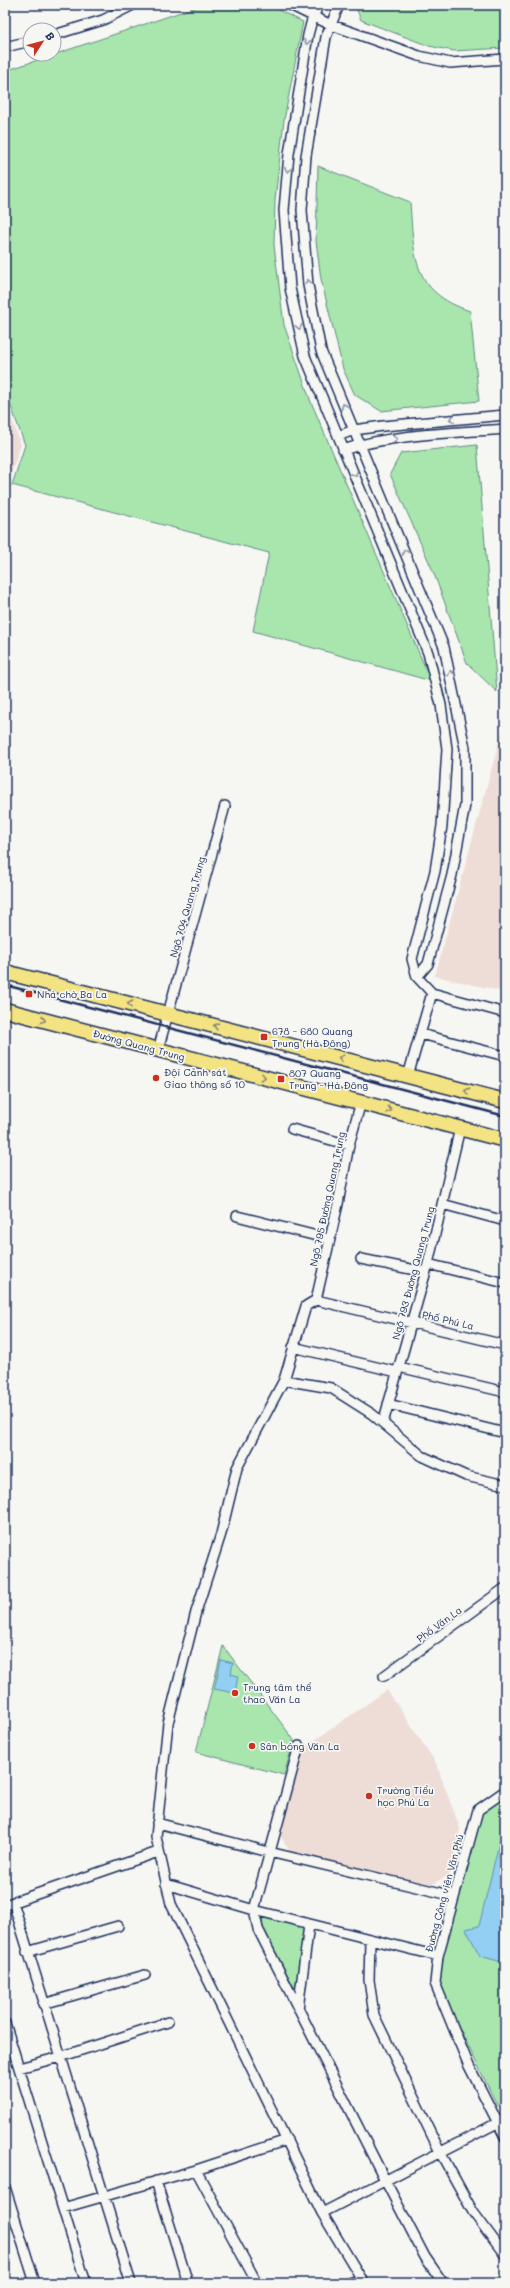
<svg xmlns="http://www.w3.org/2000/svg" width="510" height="2288" font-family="Mali,sans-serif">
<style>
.built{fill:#eedcd7}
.green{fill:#a8e6ad;stroke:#628a86}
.water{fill:#92cff2;stroke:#628fb7}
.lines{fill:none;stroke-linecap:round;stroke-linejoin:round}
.minor-casing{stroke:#1b2f5e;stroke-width:12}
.highway-casing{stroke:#1b2f5e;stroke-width:17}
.minor{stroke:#f6f6f2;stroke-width:9}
.highway{stroke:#f4e382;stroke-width:14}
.rail{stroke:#1b2f5e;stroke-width:2.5}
.oneway{stroke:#8892a8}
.oneway2{stroke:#888970}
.poi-dot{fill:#c8321e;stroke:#f6f6f2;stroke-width:1.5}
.labels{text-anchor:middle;stroke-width:3.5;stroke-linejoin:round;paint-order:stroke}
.street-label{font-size:10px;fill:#1b2f5e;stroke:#f6f6f2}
.poi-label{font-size:10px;fill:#1b2f5e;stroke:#f6f6f2;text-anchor:start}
</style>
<rect width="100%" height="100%" fill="#f6f6f2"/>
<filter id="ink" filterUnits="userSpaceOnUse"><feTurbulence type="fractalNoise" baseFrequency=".025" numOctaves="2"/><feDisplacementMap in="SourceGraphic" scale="8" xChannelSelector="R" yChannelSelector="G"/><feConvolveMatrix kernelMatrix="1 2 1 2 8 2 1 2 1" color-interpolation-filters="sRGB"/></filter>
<g filter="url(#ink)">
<path class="built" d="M5 400 21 445 5 491Z
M505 720V992L435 976Z
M387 1690 436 1763 460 1829 449 1875 432 1884 290 1852 280 1835 305 1747Z"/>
<path class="green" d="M202 5H268L303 22 284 120 275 200 274 245 284 325 311 402 431 681 253 631 269 553 12 485 25 445 5 390V71Z
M355 5H505V48L454 51 429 46 361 20Z
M318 166 410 202C414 254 411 292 470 311L479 401 381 411 355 395 343 369 321 279 316 241Z
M477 445 497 692 467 663 433 571 390 474 401 453Z
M223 1646 294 1740 284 1775 196 1752Z
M505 1797V2108L497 2105 439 1986 442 1959 482 1813Z
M262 1917 305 1927 297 1993 263 1928Z"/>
<path class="water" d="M221 1660 233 1663 231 1674 238 1676 235 1693 214 1689Z
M505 1833V1893L501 1905 505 1913V1971L502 1962 480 1956 466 1929 479 1926 501 1835Z"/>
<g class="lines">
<defs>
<path id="minor" d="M290 5 329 24 419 56 450 63 505 59
M319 5 313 16 308 35 289 154 284 210 290 288 305 356 428 653 441 705 447 749 442 826 435 871 412 959 417 977 432 993 505 1013
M339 5 326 37 306 156 302 210 308 285 321 351 444 647 465 748V805L452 875 428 964 417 977
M54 35 103 20 133 5
M5 47 30 41
M338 436 354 430 383 426 505 415
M343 450C391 434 454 433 505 429
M421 1034 505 1056
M158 1050 225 806
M408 1076 432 993
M292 1129 349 1145
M442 1204 505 1221
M237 1216 329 1239
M361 1259 425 1272
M428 1264 505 1283
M316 1300 306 1306 284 1380 237 1468 221 1534 196 1612 168 1723 156 1837 171 1904 322 2213 364 2283
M316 1300 338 1204 349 1145 361 1102
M316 1300 505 1345
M293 1347 397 1372
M399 1367 505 1392
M284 1380 331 1388 372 1414 422 1456 466 1476 505 1485
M388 1404 505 1433
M383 1423 428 1264 460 1128
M384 1676 505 1588
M299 1746 254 1910 258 1929 385 2180 425 2257 443 2283
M505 1791 478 1810 438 1956 435 1983 469 2066 505 2137
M157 1823 269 1852 454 1896
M166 1884 254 1910 438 1956
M13 1902 131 2283
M5 1905 158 1852
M370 1941 369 1980 374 2015 440 2152 473 2212 505 2255
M27 1952 118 1926
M43 2004 145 1975
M298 2009 309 1925
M5 2023 86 2283
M19 2068 60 2057 168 2022
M196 2170 257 2283
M156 2181 188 2283
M5 2187 35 2283
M63 2208 196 2170 287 2140
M322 2213 505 2119
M350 2283 361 2279"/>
<path id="highway" d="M5 972 505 1101
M5 1010 505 1140"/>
</defs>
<use href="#minor" class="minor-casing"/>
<use href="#highway" class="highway-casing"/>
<use href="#minor" class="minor"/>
<use href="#highway" class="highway"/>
<path class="rail" d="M5 985 505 1116"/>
</g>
<defs><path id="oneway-chevron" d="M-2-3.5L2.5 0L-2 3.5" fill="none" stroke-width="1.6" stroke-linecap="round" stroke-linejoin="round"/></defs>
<g class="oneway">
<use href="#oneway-chevron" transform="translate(307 42) rotate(101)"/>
<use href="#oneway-chevron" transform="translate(288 170) rotate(95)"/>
<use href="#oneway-chevron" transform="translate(308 282) rotate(-97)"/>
<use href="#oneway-chevron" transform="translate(299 327) rotate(78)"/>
<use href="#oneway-chevron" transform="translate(344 406) rotate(-112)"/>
<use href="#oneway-chevron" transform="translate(452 419) rotate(175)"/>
<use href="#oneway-chevron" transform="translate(395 439) rotate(-5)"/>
<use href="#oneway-chevron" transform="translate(355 474) rotate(65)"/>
<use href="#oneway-chevron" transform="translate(405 552) rotate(-112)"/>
<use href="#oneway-chevron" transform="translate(451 673) rotate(-103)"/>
</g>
<g class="oneway2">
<use href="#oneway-chevron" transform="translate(130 1004) rotate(-166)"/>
<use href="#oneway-chevron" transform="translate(43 1020) rotate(15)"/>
<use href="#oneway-chevron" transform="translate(216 1026) rotate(-165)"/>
<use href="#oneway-chevron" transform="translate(341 1058) rotate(-165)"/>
<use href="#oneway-chevron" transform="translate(263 1077) rotate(14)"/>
<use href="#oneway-chevron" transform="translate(467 1091) rotate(-166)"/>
<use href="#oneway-chevron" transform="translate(389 1110) rotate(15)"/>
</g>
</g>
<g class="poi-dot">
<rect x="25" y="990" width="8" height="8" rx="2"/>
<rect x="260" y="1033" width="8" height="8" rx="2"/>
<circle cx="156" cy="1078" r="4"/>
<rect x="277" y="1075" width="8" height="8" rx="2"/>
<circle cx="235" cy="1693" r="4"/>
<circle cx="252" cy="1746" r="4"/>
<circle cx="369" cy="1796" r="4"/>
</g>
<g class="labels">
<g class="street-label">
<text transform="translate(187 907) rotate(-74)" y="4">Ngõ 704 Quang Trung</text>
<text transform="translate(139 1045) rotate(15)" y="4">Đường Quang Trung</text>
<text transform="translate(327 1199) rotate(-78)" y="4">Ngõ 795 Đường Quang Trung</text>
<text transform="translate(413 1273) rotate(-75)" y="4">Ngõ 793 Đường Quang Trung</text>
<text transform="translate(448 1320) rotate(13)" y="4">Phố Phú La</text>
<text transform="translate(439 1624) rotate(-36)" y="4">Phố Văn La</text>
<text transform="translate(444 1893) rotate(-75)" y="4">Đường Công viên Văn Phú</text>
</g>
<g class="poi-label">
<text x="37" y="998">Nhà chờ Ba La</text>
<text x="272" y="1035">678 - 680 Quang<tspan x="272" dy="12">Trung (Hà Đông)</tspan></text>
<text x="164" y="1076">Đội Cảnh sát<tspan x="164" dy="12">Giao thông số 10</tspan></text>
<text x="289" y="1077">807 Quang<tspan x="289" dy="12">Trung - Hà Đông</tspan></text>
<text x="243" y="1691">Trung tâm thể<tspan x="243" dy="12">thao Văn La</tspan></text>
<text x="260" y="1750">Sân bóng Văn La</text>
<text x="377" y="1794">Trường Tiểu<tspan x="377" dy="12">học Phú La</tspan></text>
</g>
</g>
<rect width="510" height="2288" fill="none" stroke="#f6f6f2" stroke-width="20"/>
<rect x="10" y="10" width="490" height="2268" fill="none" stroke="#1b2f5e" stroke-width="1.5" filter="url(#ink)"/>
<g transform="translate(42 42) rotate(54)"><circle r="19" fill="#f6f6f2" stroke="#9ea6b7"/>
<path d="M0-3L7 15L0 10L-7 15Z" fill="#c8321e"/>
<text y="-6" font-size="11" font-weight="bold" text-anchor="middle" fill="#1b2f5e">B</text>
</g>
</svg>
